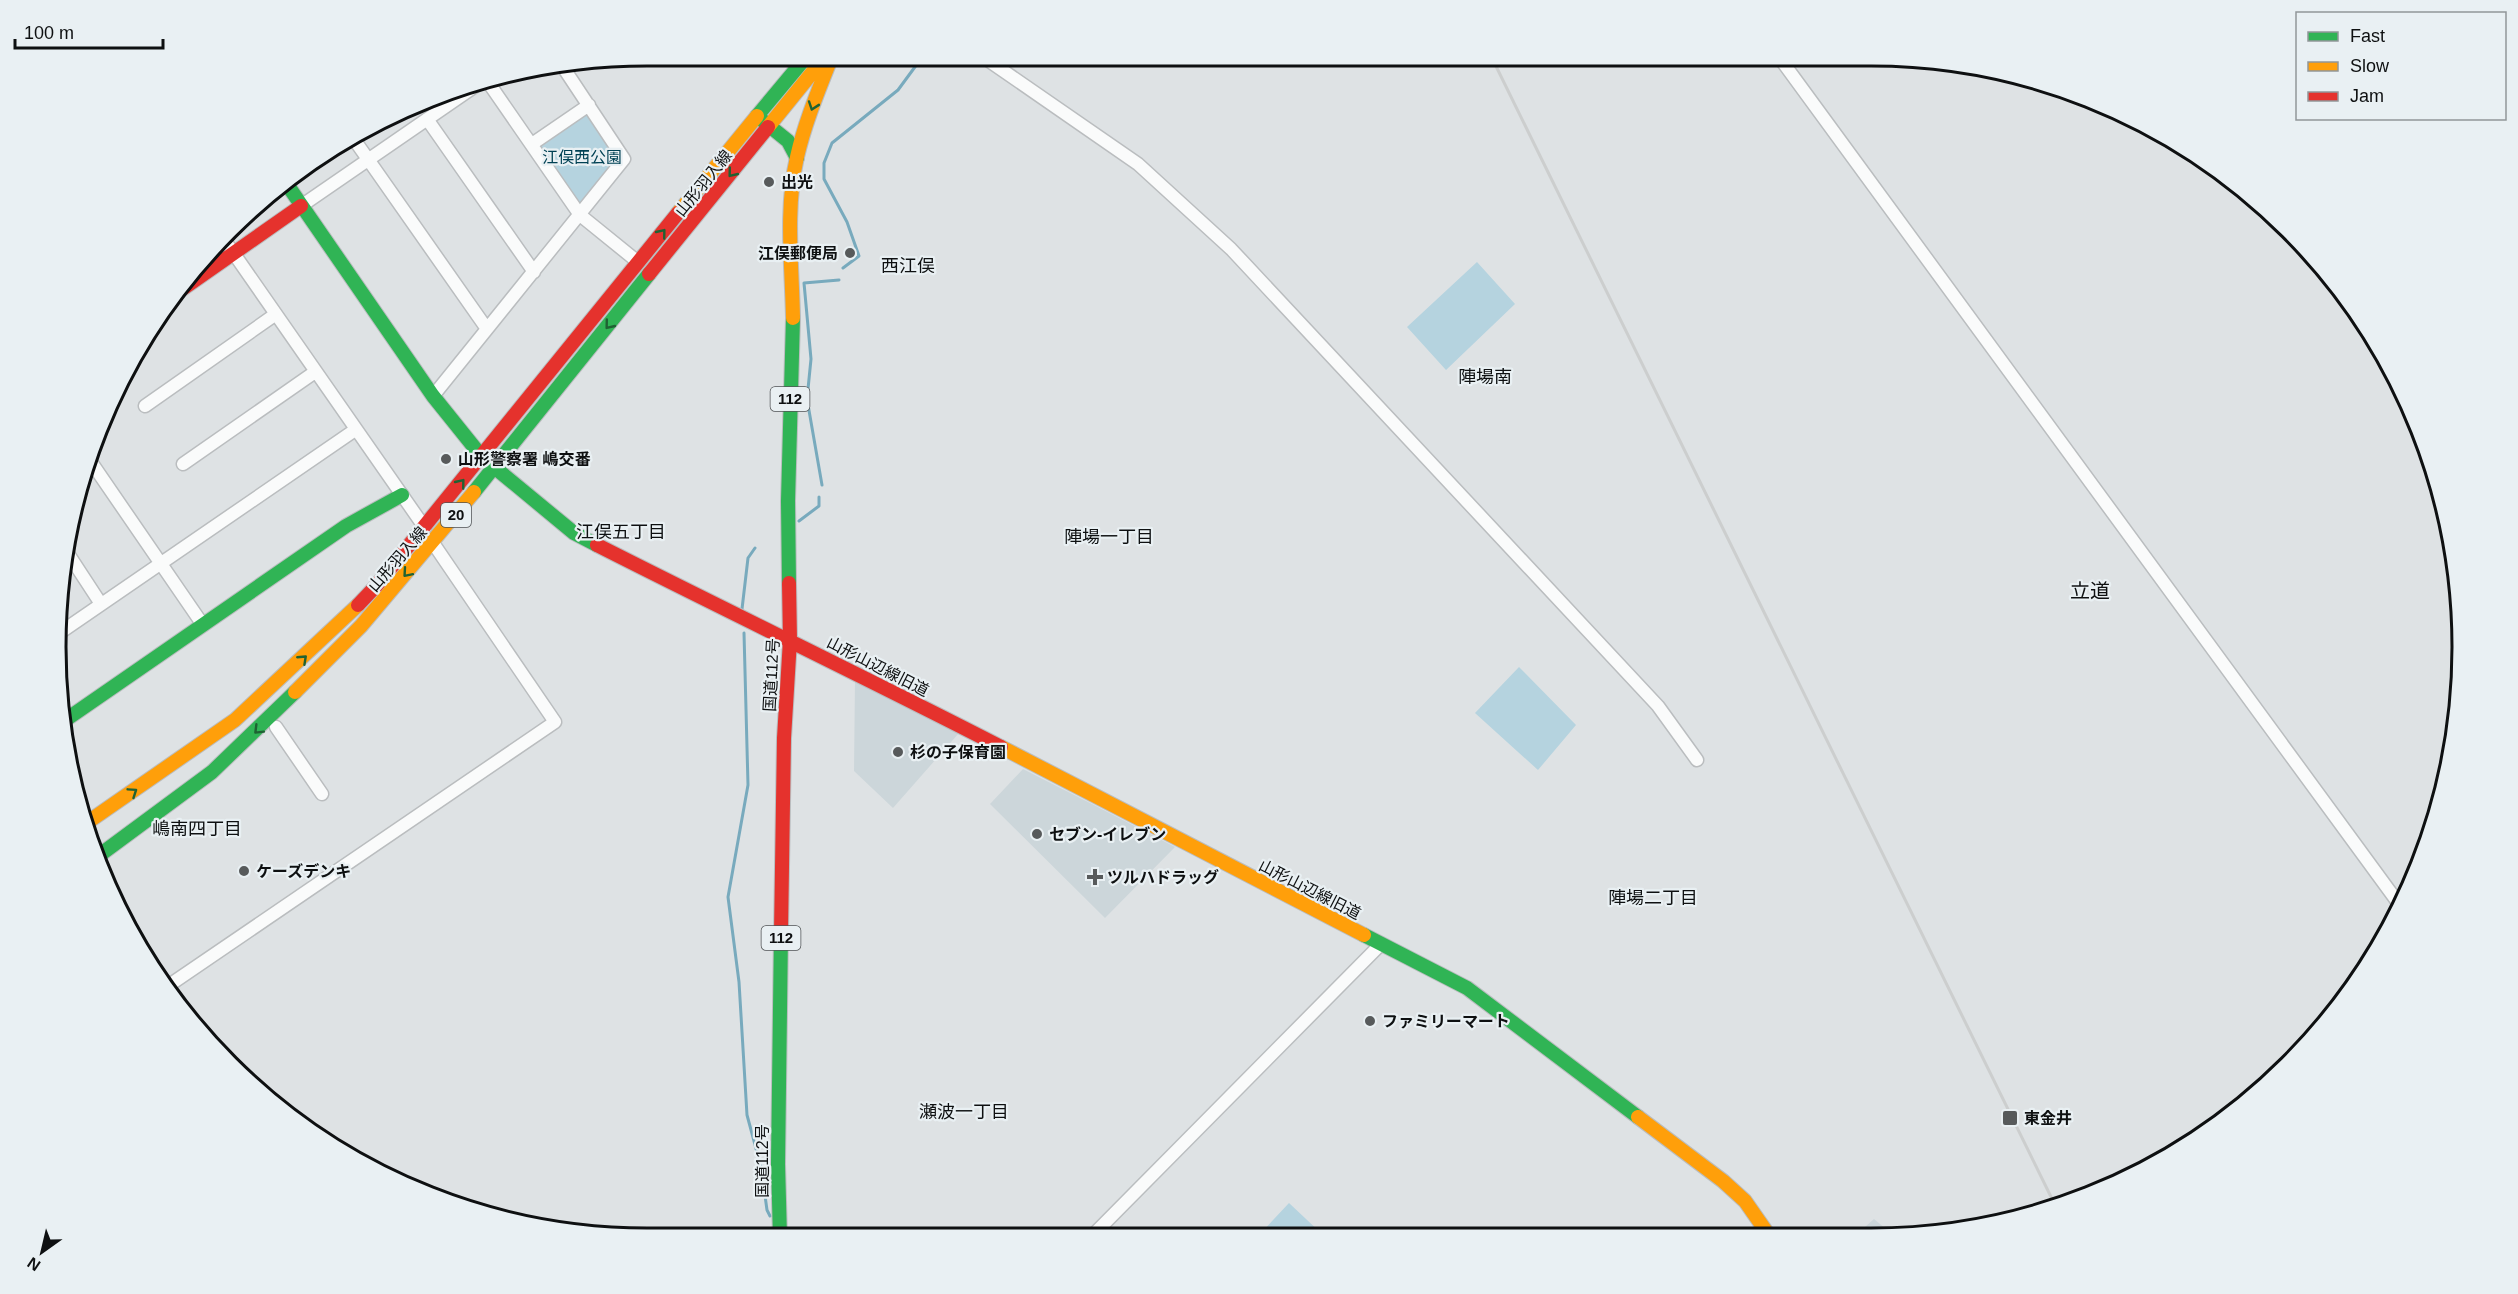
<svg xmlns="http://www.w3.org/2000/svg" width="2518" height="1294" font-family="Arial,'Noto Sans JP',sans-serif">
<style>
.built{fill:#ccd6da}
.green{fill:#b5d3df}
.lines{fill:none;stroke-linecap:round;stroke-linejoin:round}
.stream{stroke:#78aabd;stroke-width:3}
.street-casing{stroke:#babdbf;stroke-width:15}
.fast-casing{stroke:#babdbf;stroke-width:16}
.slow-casing{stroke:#babdbf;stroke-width:16}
.jam-casing{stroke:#babdbf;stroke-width:16}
.street{stroke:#fafbfb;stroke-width:12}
.fast{stroke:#30b455;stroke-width:14}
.slow{stroke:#ff9f0a;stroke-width:14}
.jam{stroke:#e5322d;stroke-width:14}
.rail{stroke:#cccece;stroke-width:3}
.oneway{stroke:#1f6233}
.poi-dot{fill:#575a5b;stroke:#e9f0f3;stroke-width:2}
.labels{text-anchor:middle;stroke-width:4.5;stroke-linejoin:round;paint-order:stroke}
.shield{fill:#e9f0f3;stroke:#505355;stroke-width:1.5}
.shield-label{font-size:15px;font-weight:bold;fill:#0e1011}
.park-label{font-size:16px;fill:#004154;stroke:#e9f0f3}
.poi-label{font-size:16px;font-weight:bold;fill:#0e1011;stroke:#e9f0f3;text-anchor:start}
.street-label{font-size:16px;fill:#0e1011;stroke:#e9f0f3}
.neighbourhood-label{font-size:18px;fill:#0e1011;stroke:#e9f0f3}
.quarter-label{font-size:20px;fill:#0e1011;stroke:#e9f0f3}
.rim{fill:none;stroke:#0e1011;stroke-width:3}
</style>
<rect width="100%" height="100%" fill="#dee2e4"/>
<path class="built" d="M855 681 959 733 893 808 854 771Z
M1023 769 1092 804 1175 847 1105 918 990 804Z
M1874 1219 1892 1234H1857Z"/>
<path class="green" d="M589 105 624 159 580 215 532 144Z
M1477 262 1515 304 1446 370 1407 327Z
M1519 667 1576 725 1538 770 1475 713Z
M1289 1203 1323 1235H1259Z"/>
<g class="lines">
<path class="stream" d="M843 268 859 256 847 222 824 179V163L832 143 898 90 923 56
M822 485 807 399 811 359 804 283 839 280
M799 521 819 506V497
M742 609 748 558 755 548
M744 633 748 785 728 897 739 982 747 1115 761 1167 767 1210 770 1216"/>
<defs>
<path id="street" d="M982 56 1138 164 1231 249 1658 706 1697 760
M1779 57 2402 908
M486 79 580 215 638 262
M427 119 534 272
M351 135 487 329
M532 144 589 105
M301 206 484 80
M223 238 425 528
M433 396 624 159 561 64
M145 406 276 314
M89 459 203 625
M183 464 315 372
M65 549 101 604
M58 634 355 430
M276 727 322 794
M165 988 555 722 433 543
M1092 1236 1381 944"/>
<path id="fast" d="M797 158 788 141 757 116 807 56
M284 180 433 396 482 457 574 533 597 545
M474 492 649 274
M789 583 788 501 793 318
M61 723 346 526 402 495
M97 857 212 772 295 692
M1364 935 1467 988 1638 1117
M780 1237 778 1164 781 932"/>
<path id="slow" d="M768 127 824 58
M678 213 757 116
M793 318C792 266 785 209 797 157 805 122 819 89 832 56
M295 692 361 626 474 492
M1001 747 1364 935
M85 824 235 720 358 605
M1638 1117 1723 1181 1745 1201 1768 1234"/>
<path id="jam" d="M649 274 768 127
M171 297 301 206
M597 545C731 613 867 678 1001 747
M358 605 376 586 678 213
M781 932 784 738 790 640 789 583"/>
</defs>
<use href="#street" class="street-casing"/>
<use href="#fast" class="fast-casing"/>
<use href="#slow" class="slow-casing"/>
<use href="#jam" class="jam-casing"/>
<use href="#street" class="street"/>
<use href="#fast" class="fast"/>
<use href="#slow" class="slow"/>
<use href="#jam" class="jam"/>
<path class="rail" d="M1491 56 2055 1205"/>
</g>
<defs><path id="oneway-chevron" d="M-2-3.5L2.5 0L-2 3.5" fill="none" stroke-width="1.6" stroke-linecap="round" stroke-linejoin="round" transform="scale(1.5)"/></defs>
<g class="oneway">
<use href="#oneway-chevron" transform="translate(813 106) rotate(109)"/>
<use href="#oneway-chevron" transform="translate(732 173) rotate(129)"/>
<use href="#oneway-chevron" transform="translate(662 233) rotate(-51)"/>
<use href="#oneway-chevron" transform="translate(609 325) rotate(129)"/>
<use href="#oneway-chevron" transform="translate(461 483) rotate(-51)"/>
<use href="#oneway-chevron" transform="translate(407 573) rotate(131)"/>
<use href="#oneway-chevron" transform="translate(303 659) rotate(-43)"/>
<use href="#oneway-chevron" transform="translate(258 730) rotate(135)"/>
<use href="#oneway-chevron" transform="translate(133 792) rotate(-34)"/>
</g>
<g class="poi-dot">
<circle cx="769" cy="182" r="6"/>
<circle cx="850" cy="253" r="6"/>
<circle cx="446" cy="459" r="6"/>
<circle cx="898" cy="752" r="6"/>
<circle cx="1037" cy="834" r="6"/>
<circle cx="244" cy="871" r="6"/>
<path d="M1092 868h6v6h6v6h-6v6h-6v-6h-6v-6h6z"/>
<circle cx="1370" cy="1021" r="6"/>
<rect x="2002" y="1110" width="16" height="16" rx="3"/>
</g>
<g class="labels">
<g class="shield">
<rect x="770.5" y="387" width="39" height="24" rx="4.5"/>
<rect x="441" y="503" width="30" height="24" rx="4.5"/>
<rect x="761.5" y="926" width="39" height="24" rx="4.5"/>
</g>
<g class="shield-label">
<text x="790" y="404">112</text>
<text x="456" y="520">20</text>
<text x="781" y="943">112</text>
</g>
<g class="park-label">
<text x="582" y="163">江俣西公園</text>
</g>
<g class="poi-label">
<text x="781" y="188">出光</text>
<text x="838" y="259" text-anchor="end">江俣郵便局</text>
<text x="458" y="465">山形警察署 嶋交番</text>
<text x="910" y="758">杉の子保育園</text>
<text x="1049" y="840">セブン-イレブン</text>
<text x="256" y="877">ケーズデンキ</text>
<text x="1107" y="883">ツルハドラッグ</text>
<text x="1382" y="1027">ファミリーマート</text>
<text x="2024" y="1124">東金井</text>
</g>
<g class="street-label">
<text transform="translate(703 183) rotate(-51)" y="6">山形羽入線</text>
<text transform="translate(397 559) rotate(-49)" y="6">山形羽入線</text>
<text transform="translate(878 666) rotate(27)" y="6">山形山辺線旧道</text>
<text transform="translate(771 675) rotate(-87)" y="6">国道112号</text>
<text transform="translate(1310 889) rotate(27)" y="6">山形山辺線旧道</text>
<text transform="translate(762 1161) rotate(-90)" y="6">国道112号</text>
</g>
<g class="neighbourhood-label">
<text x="908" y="272">西江俣</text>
<text x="1485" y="383">陣場南</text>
<text x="621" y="538">江俣五丁目</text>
<text x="1109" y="543">陣場一丁目</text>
<text x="197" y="835">嶋南四丁目</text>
<text x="1653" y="904">陣場二丁目</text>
<text x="964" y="1118">瀬波一丁目</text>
</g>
<g class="quarter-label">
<text x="2090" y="598">立道</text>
</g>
</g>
<path d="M0 0H2518V1294H0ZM647 66H1871A581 581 0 0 1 2452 647V647A581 581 0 0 1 1871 1228H647A581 581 0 0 1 66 647V647A581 581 0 0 1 647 66Z" fill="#e9f0f3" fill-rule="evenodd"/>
<path class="rim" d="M647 66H1871A581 581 0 0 1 2452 647V647A581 581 0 0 1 1871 1228H647A581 581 0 0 1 66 647V647A581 581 0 0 1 647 66Z"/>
<rect x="2296" y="12" width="210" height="108" fill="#e9f0f3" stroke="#919699" stroke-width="1.5"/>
<rect x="2308" y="32" width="30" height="9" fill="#30b455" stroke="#919699" stroke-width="1.5"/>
<text x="2350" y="42" font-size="18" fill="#0e1011">Fast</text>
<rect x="2308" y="62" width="30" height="9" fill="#ff9f0a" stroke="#919699" stroke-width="1.5"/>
<text x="2350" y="72" font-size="18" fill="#0e1011">Slow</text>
<rect x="2308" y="92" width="30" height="9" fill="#e5322d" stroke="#919699" stroke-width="1.5"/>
<text x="2350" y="102" font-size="18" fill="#0e1011">Jam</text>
<g transform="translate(42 1252) rotate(214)" stroke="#e9f0f3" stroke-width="4.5" paint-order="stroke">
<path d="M0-4.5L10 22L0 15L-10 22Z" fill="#0e1011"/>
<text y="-9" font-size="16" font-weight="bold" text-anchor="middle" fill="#0e1011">N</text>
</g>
<path d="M15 39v9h148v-9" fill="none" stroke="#0e1011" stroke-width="3"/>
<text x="24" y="39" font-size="18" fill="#0e1011" stroke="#e9f0f3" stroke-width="4.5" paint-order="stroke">100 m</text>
</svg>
